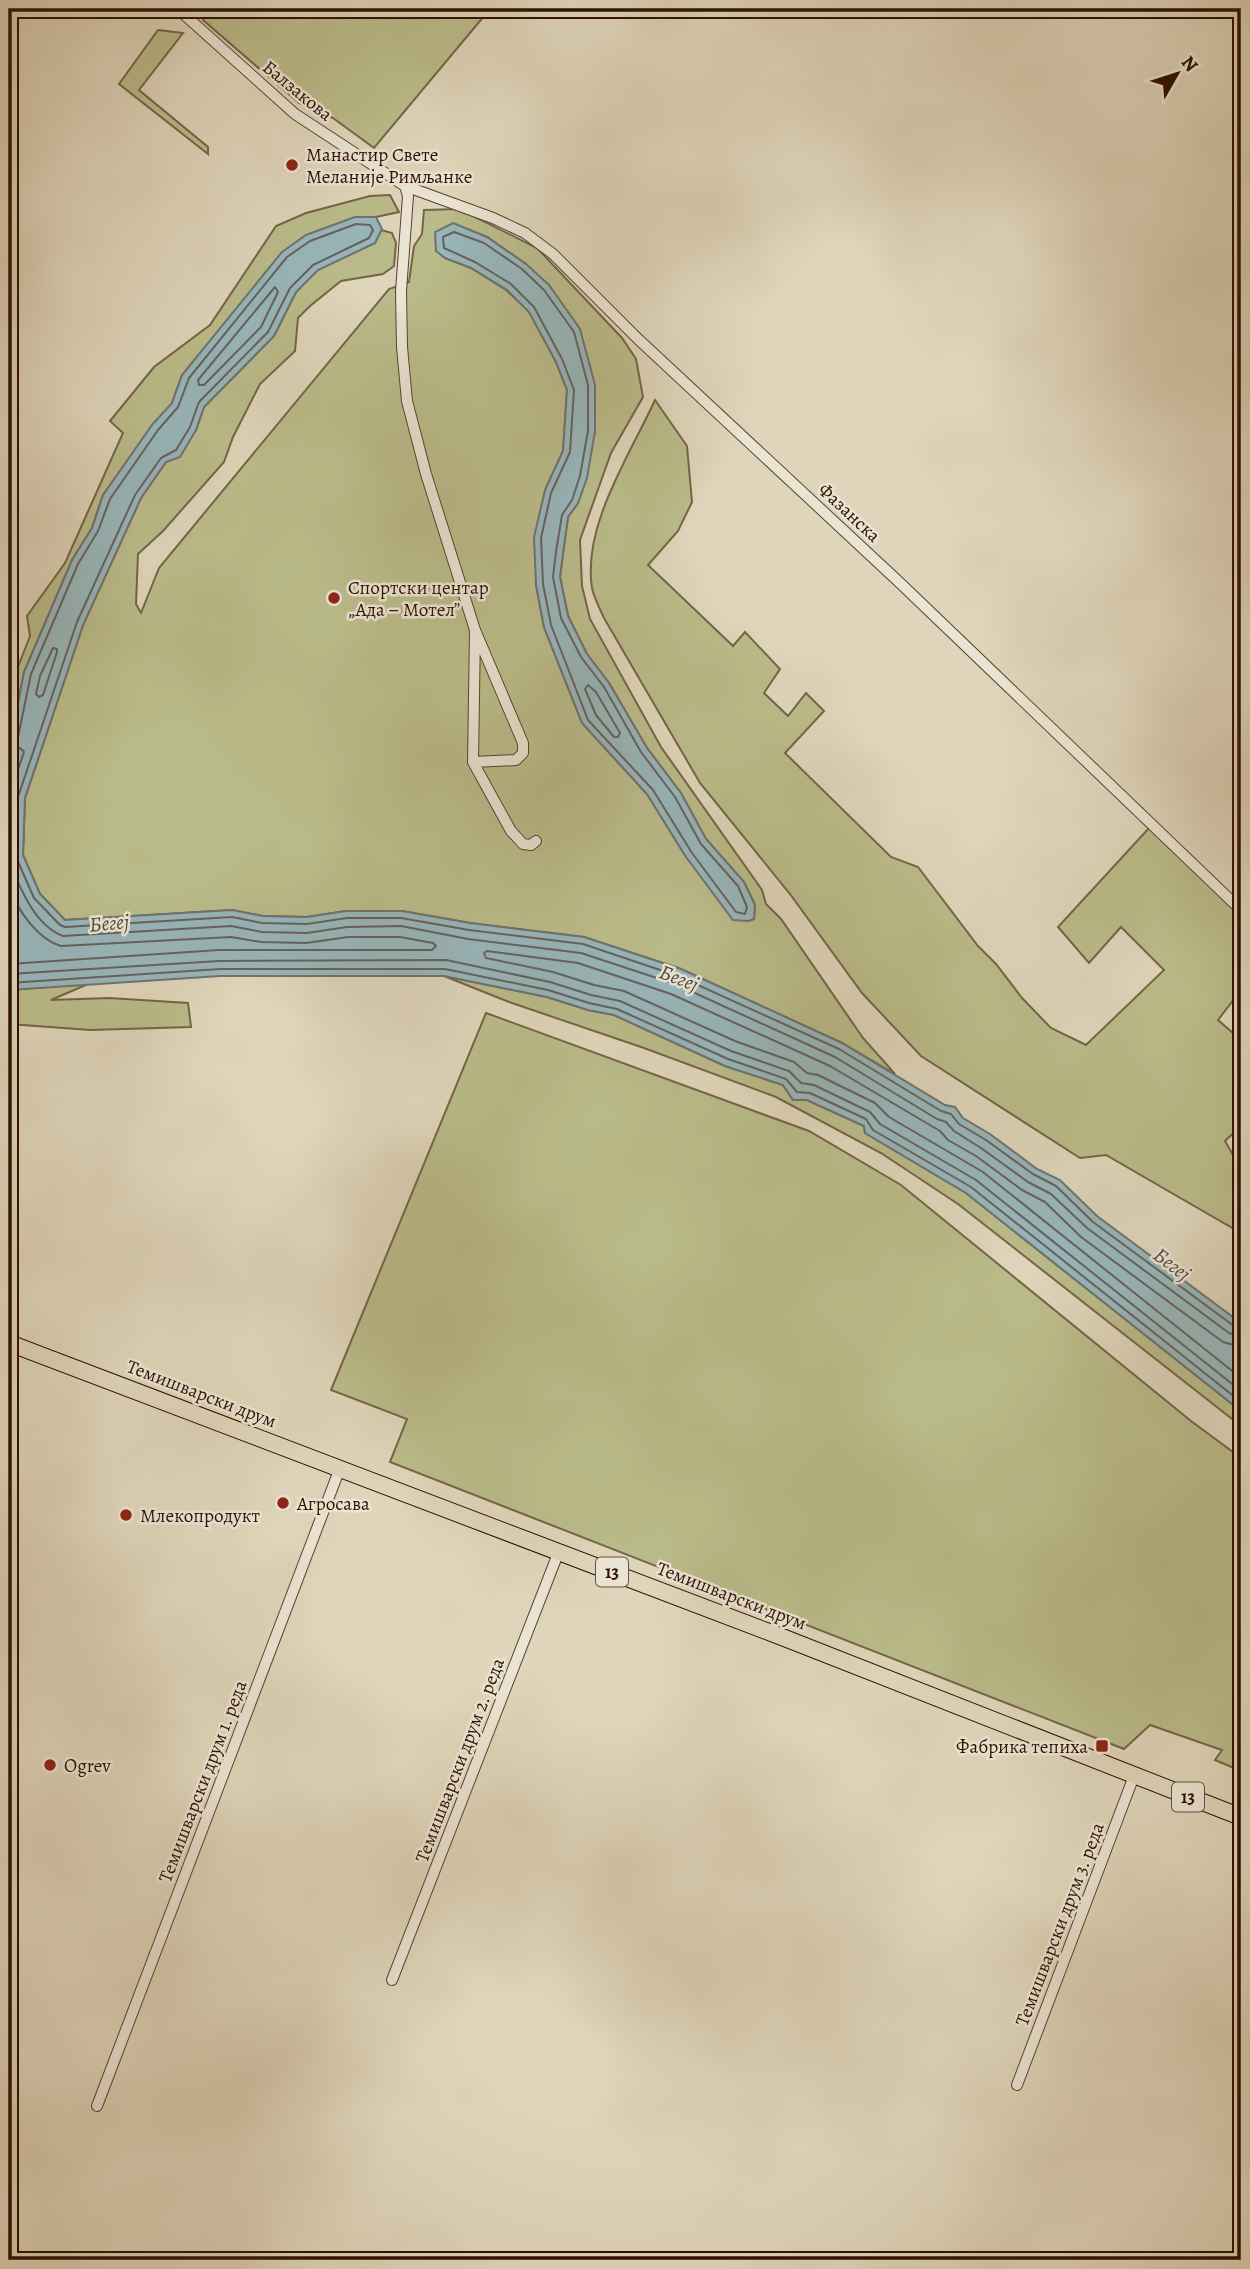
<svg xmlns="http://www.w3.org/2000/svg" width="1250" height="2269" font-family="Alegreya,serif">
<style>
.green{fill:#babb8a;stroke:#746546;stroke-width:2;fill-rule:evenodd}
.water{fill:#98b6bb;stroke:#6e7371;stroke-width:2}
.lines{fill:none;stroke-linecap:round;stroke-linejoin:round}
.shore{stroke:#64625e;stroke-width:2}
.street-casing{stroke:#5b4030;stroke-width:12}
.primary-casing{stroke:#2f0f02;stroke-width:18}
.street{stroke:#eae4d2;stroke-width:10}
.primary{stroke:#dfd5ba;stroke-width:16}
.poi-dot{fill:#8f2418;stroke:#eae4d2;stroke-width:2.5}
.labels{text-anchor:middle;stroke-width:5;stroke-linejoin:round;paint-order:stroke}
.shield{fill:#eae4d2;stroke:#674f40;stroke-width:2}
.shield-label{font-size:18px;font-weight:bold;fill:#2f0f02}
.street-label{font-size:19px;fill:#2f0f02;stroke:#eae4d2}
.poi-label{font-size:19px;fill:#2f0f02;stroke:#eae4d2;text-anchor:start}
.water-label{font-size:21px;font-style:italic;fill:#544943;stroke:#eae4d2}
</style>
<rect width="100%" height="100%" fill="#dfd5ba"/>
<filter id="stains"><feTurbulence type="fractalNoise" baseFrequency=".00286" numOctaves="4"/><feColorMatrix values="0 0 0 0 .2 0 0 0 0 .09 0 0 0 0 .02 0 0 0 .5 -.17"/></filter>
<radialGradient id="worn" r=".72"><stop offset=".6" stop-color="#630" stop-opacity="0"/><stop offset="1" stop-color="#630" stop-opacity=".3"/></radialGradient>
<path class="green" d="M205 9H490L374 148 333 118 299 103 203 20Z
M158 30 183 33 139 90 208 147V154L119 84Z
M390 195 399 212 376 217H355L182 375 172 403 103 495 92 528 72 560 24 672 9 751V690L30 636 27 616 65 563 123 433 110 421 154 367 210 325 276 226 306 213 370 196Z
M459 209 537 248 622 338 636 359 643 397 611 453 580 540 582 586 590 619 661 747 762 890 766 904 781 919 863 1038 895 1074 842 1043 681 969 584 937 470 923 402 911H346L307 917 263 916 232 910 65 920 40 894 23 855 25 798 83 625 141 498 166 462 196 430 204 407 274 336 296 292 318 269 375 243 381 230 392 233 396 243 394 266 383 274 341 281 310 306 298 318 295 351 260 384 233 437 224 462 163 531 138 554 136 604 141 613 159 568 389 289 409 282 414 246 422 234 424 210ZM453 224 487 237 526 264 595 431 578 503 568 517 563 553 560 577 568 616 587 654 609 683 647 748 681 793 706 839 744 882 755 905 754 919 748 921 686 857 647 794 582 723 544 627 536 585 545 490 563 451 567 390 556 362 529 311 506 290 471 268 445 258Z
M655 400 687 446 692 502 678 531 648 565 733 646 745 632 780 669 764 693 788 716 806 693 824 711 785 753 891 857 918 867 978 946 996 964 1022 998 1051 1028 1086 1045 1164 970 1121 927 1089 963 1058 927 1150 827 1241 915V990L1218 1020 1241 1040V1126L1225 1141 1236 1160 1241 1161V1233L1106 1155 1080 1158 921 1056 862 993 790 894 700 783 604 618C600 609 594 598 592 588 582 526 630 455 655 400Z
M444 976 547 997 588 1010 614 1015 725 1066 783 1085 793 1100H807L864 1126 865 1133 966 1193 1241 1411V1426L958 1204 881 1153 776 1097 644 1048 509 1002Z
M88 984 51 1000 109 998 188 1003 191 1027 90 1030 9 1024V990Z
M486 1013 809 1131 901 1185 1191 1421 1241 1458V1771L1215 1760 1222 1750 1150 1725 1124 1749 390 1462 407 1419 331 1390Z"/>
<path class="water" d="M355 217H376L382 229 375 243 318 270 296 292 274 336 204 407 196 430 180 457 166 462 141 498 83 625 25 798 23 855 40 894 65 920 232 910 263 916 307 917 346 911H402L470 923 584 937 681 969 842 1043 945 1105 955 1107 963 1118 990 1134 1037 1169 1060 1180 1097 1216 1241 1323V1411L966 1193 865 1133 864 1126 807 1100H793L783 1085 725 1066 614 1015 588 1010 547 997 444 976H220L9 990V751L24 672 72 560 92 528 103 495 152 425 172 403 182 375 282 252 306 235Z
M453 223 487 237 526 264 549 285 580 329 595 385V431L587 478 578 503 568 517 563 553 560 577 568 616 587 654 609 683 647 748 681 793 706 839 744 882 755 905 754 919 748 921 733 920 686 857 647 794 582 723 544 627 536 585 534 537 545 490 563 451 567 390 556 362 529 312 507 290 471 268 445 258 436 251 435 232Z"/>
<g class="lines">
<path class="shore" d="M454 232 484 243 522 269 544 290 574 332 588 385V431L580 476 572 500 562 515 556 552 553 577 561 618 581 657 604 687 641 752 675 797 701 844 738 886 747 907 745 914 736 912 692 853 653 790 588 720 551 625 543 584 541 538 551 493 570 452 574 390 562 359 534 307 511 284 475 262 444 248 443 237Z
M275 287 278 292 261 327 204 385H199L198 380Z
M53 648 57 649V652L43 695 39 697 36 694 40 676Z
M588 685 596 692 620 733 618 737H614L596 715 585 689Z
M9 741H14L18 737 31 674 78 564 98 531 110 499 158 430 178 407 189 378 287 257 310 241 356 224 370 225 373 230 369 238 313 265 290 288 268 332 199 402 190 427 176 450 161 458 135 495 77 622 18 797 16 857 34 898 60 925 65 927 232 917 262 923 307 924 347 918H401L469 930 583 944 678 976 839 1049 941 1111 951 1114 959 1124 986 1140 1033 1174 1056 1186 1093 1222 1234 1326 1241 1328
M9 750 20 748 24 752 10 793 9 803
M9 862C20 887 34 925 63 936L231 926 262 932 307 933 347 927 401 926 468 939 581 953 675 984 835 1057 937 1119 946 1122 954 1131 981 1148 1028 1182 1051 1194 1087 1228 1229 1333 1241 1337
M9 888C18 910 37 939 61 946L231 937 261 942 306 943 348 937H400L433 943 436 946 432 950H219L9 964
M9 974 219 961 446 960 550 982 591 995 620 1001 731 1051 789 1071 801 1083 814 1085 870 1112 880 1124 976 1180 1241 1391
M9 983 220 969H445L548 990 589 1003 617 1009 728 1059 786 1079 797 1092 810 1093 866 1119 873 1130 971 1187 1241 1402
M1241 1347 1223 1342 1081 1237 1045 1202 1022 1190 976 1156 948 1140 940 1131 830 1066 671 994 578 963 487 951 484 953 486 958 553 972 594 985 624 991 735 1041 794 1062 807 1073 818 1075 875 1103 889 1117 983 1172 1241 1378"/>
<defs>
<path id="street" d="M178 9 295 114 405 186 493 218 525 233 553 254 638 339 899 582 1241 910
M405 186 408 196 401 291 402 347 407 401 426 474 475 630 523 743V753L516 760 473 762 475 630
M473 762 511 831 523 844 531 845 536 841
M392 1980 559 1551
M1017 2085 1134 1776
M97 2106 340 1468"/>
<path id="primary" d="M9 1343 782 1637 1241 1817"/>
</defs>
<use href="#street" class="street-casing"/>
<use href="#primary" class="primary-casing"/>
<use href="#street" class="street"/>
<use href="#primary" class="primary"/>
</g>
<g class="poi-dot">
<circle cx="292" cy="165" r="7"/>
<circle cx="334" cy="598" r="7"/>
<circle cx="283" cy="1503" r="7"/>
<circle cx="126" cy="1515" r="7"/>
<rect x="1095" y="1739" width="14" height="14" rx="3.5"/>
<circle cx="50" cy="1765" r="7"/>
</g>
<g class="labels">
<g class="shield">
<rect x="596" y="1557.5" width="32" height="29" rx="5"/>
<rect x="1172" y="1782.5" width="32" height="29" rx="5"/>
</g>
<g class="shield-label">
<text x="612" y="1578">13</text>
<text x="1188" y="1803">13</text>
</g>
<g class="street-label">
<text transform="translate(298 90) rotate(39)" y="7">Балзакова</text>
<text transform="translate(850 512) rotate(43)" y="7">Фазанска</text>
<text transform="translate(202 1393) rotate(21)" y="7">Темишварски друм</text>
<text transform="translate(732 1595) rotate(21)" y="7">Темишварски друм</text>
<text transform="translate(459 1760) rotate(-69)" y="7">Темишварски друм 2. реда</text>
<text transform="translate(202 1781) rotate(-69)" y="7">Темишварски друм 1. реда</text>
<text transform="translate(1059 1924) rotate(-69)" y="7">Темишварски друм 3. реда</text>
</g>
<g class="poi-label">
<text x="306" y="161">Манастир Свете<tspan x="306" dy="22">Меланије Римљанке</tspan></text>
<text x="348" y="594">Спортски центар<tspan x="348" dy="22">„Ада – Мотел”</tspan></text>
<text x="297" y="1510">Агросава</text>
<text x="140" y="1522">Млекопродукт</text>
<text x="1088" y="1753" text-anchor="end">Фабрика тепиха</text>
<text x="64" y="1772">Ogrev</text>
</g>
<g class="water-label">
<text transform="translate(109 923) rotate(-5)" y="7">Бегеј</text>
<text transform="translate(679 978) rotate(21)" y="7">Бегеј</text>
<text transform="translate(1172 1264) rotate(37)" y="7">Бегеј</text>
</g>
</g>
<rect width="1250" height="2269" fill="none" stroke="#dfd5ba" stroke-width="35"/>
<rect x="10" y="10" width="1229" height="2248" fill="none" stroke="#2f0f02" stroke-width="3.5"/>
<rect x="18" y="18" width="1215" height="2234" fill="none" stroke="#2f0f02" stroke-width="2"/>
<g transform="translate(1177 74) rotate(51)" stroke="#eae4d2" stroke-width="5" paint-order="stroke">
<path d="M0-5L12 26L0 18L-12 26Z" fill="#2f0f02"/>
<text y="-10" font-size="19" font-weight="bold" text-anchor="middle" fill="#2f0f02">N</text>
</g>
<rect width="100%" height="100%" filter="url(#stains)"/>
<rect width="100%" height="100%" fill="url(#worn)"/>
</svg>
